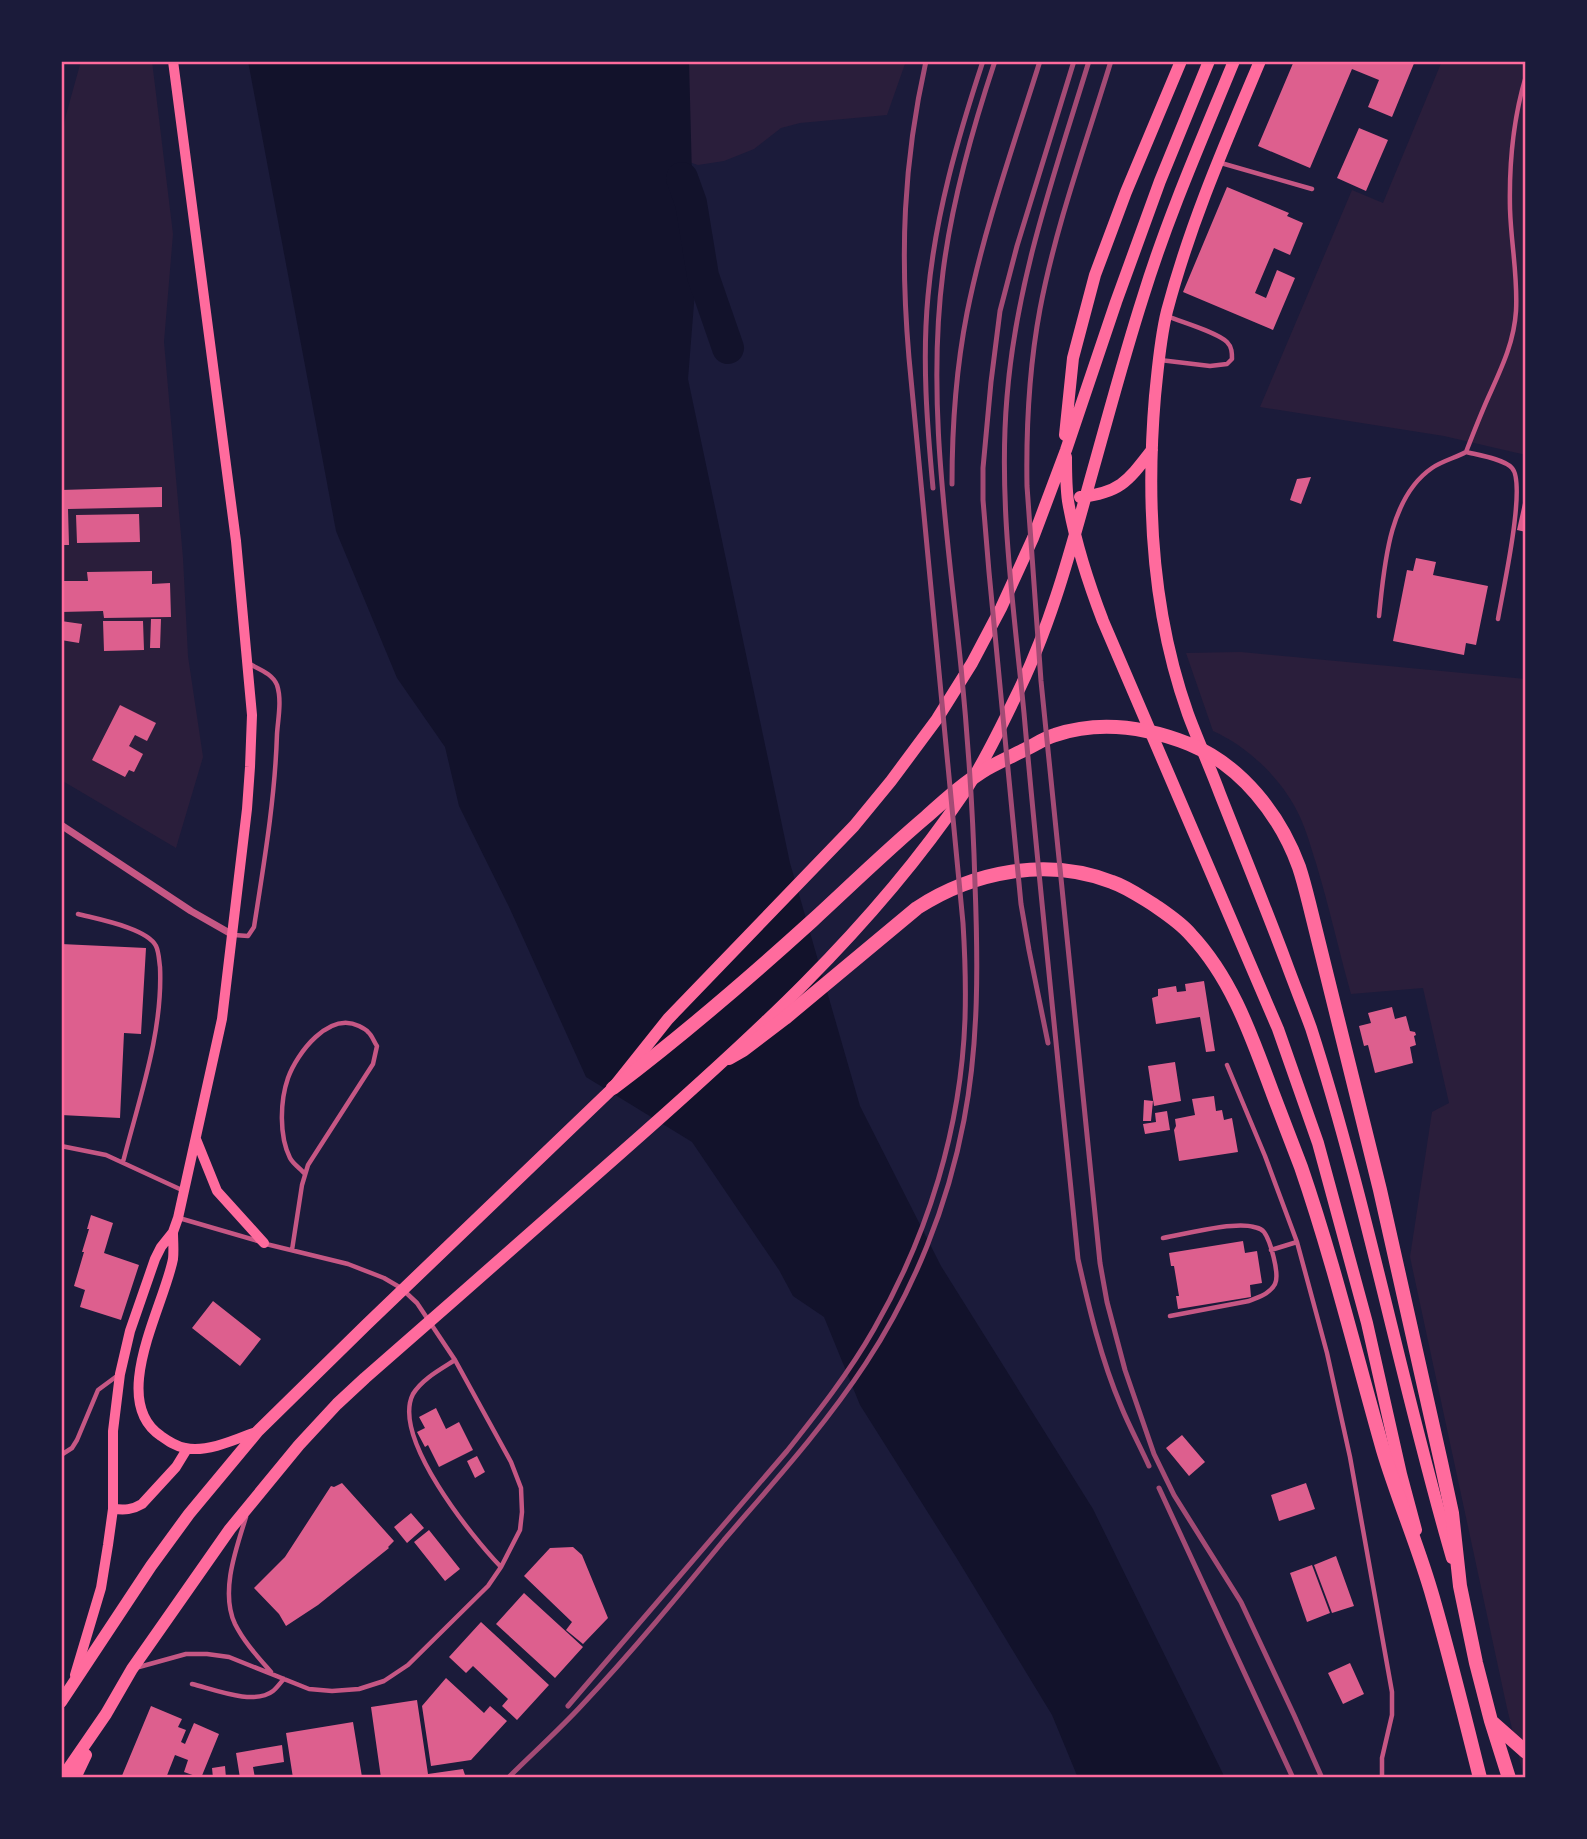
<svg xmlns="http://www.w3.org/2000/svg" width="1587" height="1839" font-family="'Titillium Web',sans-serif">
<style>
.green{fill:#2a1e3b}
.water{fill:#12122b}
.lines{fill:none;stroke-linecap:round;stroke-linejoin:round}
.river{stroke:#12122b;stroke-width:32}
.building{fill:#dd5f8e}
.service{stroke:#c65784;stroke-width:4.5}
.minor{stroke:#c65784;stroke-width:7}
.secondary{stroke:#ff6b9d;stroke-width:10}
.primary{stroke:#ff6b9d;stroke-width:12}
.trunk{stroke:#ff6b9d;stroke-width:14}
.rail{stroke:#a44b75;stroke-width:5}
.neatline{fill:none;stroke:#ff6b9d;stroke-width:2.5}
</style>
<rect width="100%" height="100%" fill="#1b1b3a"/>
<path class="green" d="M81 61H152L173 234 164 342 183 558 188 656 203 757 176 848 61 780V142L66 115Z
M674 61H906L887 115 800 123 781 128 754 149 724 161 698 165 686 161Z
M1442 61H1526V455L1444 436 1260 407 1352 190 1383 203Z
M1241 652 1526 679V1778H1524L1507 1708 1410 1257 1432 1112 1449 1103 1423 988 1351 994C1339 951 1329 906 1316 863 1311 848 1307 832 1300 817 1284 781 1249 747 1213 731L1186 653Z"/>
<path class="water" d="M248 61H689L695 291 688 379 790 863 860 1106 941 1266 1093 1509 1225 1778H1078L1052 1715 956 1557 860 1405 824 1317 793 1296 779 1270 692 1142 586 1077 510 909 459 806 445 747 397 678 336 531Z"/>
<g class="lines">
<path class="river" d="M682 178 691 203 703 276 728 348"/>
</g>
<path class="building" d="M1294 61H1415L1392 117 1368 107 1379 80 1352 69 1310 168 1258 146Z
M1359 128 1388 140 1366 191 1337 178Z
M1227 187 1289 213 1287 216 1303 223 1290 255 1274 248 1255 293 1266 298 1277 270 1295 278 1273 330 1183 292Z
M1311 477 1301 504 1290 500 1297 479Z
M162 487V507L68 509 69 545H61V490Z
M1525 494H1526V532L1517 530Z
M139 514 140 542 77 543 76 515Z
M1416 558 1436 562 1433 575 1488 586 1476 645 1466 643 1464 655 1393 641 1407 570 1413 571Z
M152 571V584L170 583 171 617 104 618 103 611 61 612V581H88L87 572Z
M151 619H161L160 648H150Z
M61 621 82 624 79 643 61 640Z
M103 621H143L144 650 104 651Z
M120 705 156 723 147 741 135 735 129 746 143 754 134 772 129 770 125 777 92 760Z
M61 944 146 948 141 1034 124 1033 120 1118 61 1115Z
M1204 981 1215 1051 1206 1052 1200 1017 1156 1024 1152 998 1158 996V989L1176 986 1177 992 1186 991 1185 984Z
M1392 1007 1395 1019 1406 1016 1410 1031 1415 1032 1416 1035 1414 1036 1416 1045 1410 1047 1413 1063 1375 1073 1368 1045 1364 1046 1359 1026 1371 1023 1368 1013Z
M1175 1062 1181 1101 1154 1106 1148 1066Z
M1214 1096 1216 1111 1222 1110 1224 1120 1232 1118 1238 1152 1179 1161 1174 1130 1176 1126 1175 1119 1195 1115 1192 1099Z
M1144 1100 1153 1101 1151 1121H1143Z
M1167 1111 1170 1130 1145 1134 1143 1124 1156 1122 1155 1113Z
M91 1215 113 1223 104 1253 139 1265 121 1320 80 1307 85 1290 74 1286 84 1252H82L89 1229H87Z
M1243 1241 1245 1253 1257 1251 1262 1283 1250 1285 1251 1297 1178 1309 1176 1296H1179L1174 1266H1171L1169 1253Z
M213 1301 261 1339 240 1366 192 1328Z
M436 1408 446 1429 459 1422 473 1450 439 1467 428 1445 425 1447 417 1432 425 1428 419 1417Z
M1182 1435 1205 1462 1189 1476 1166 1448Z
M477 1456 485 1472 475 1478 467 1461Z
M342 1483 394 1541 388 1547 389 1548 318 1605 286 1626 279 1614 254 1588 285 1557 331 1486 334 1487Z
M1306 1483 1315 1509 1279 1521 1271 1495Z
M411 1513 424 1528 407 1543 394 1527Z
M429 1530 460 1569 445 1581 414 1542Z
M573 1547 582 1555 608 1618 583 1644 566 1630 572 1622 524 1576 550 1548Z
M1336 1556 1354 1606 1332 1613 1314 1565Z
M1312 1565 1330 1613 1307 1622 1290 1573Z
M524 1593 583 1647 555 1678 496 1624Z
M481 1622 549 1685 517 1720 502 1706 508 1699 473 1666 466 1673 449 1657Z
M1350 1663 1364 1694 1343 1704 1328 1673Z
M446 1678 484 1713 490 1706 507 1721 471 1760 431 1766 422 1706Z
M417 1700 428 1774 463 1769 465 1775 462 1778H381L371 1707Z
M151 1706 182 1719 178 1727 186 1730 181 1742 185 1744 194 1723 219 1734 201 1778 184 1772 188 1760 175 1755 166 1778H121Z
M353 1722 362 1777 293 1778 286 1733Z
M282 1745 284 1762 253 1767 255 1778H240L236 1753Z
M225 1766 226 1778H213L212 1768Z"/>
<g class="lines">
<path class="service" d="M1221 163 1312 189
M1160 360 1210 366 1227 364 1232 359C1232 353 1232 347 1227 342 1217 332 1181 322 1167 316
M1466 452C1478 455 1504 459 1512 468 1527 484 1502 594 1498 619
M1379 616C1384 569 1388 498 1432 468 1442 461 1455 458 1466 452 1473 434 1480 416 1488 398 1501 369 1514 343 1516 311 1518 277 1511 243 1510 209 1509 165 1513 119 1526 76
M78 914C97 919 147 928 156 946 159 952 159 961 160 967 163 1033 139 1099 123 1162
M234 935 248 936 254 927C264 863 275 799 277 734 278 719 282 700 277 685 272 673 258 669 248 663
M1227 1065 1265 1156 1297 1242 1327 1353 1350 1457 1392 1692V1715L1382 1758V1778
M61 1146 106 1155 184 1191
M179 1218 258 1241
M1163 1238C1186 1234 1234 1221 1254 1227 1258 1228 1261 1228 1264 1232 1270 1240 1280 1274 1275 1284 1270 1294 1258 1297 1249 1301L1170 1316
M292 1250 302 1185 308 1165 373 1064 377 1046C374 1042 372 1035 368 1032 367 1030 361 1027 359 1026 329 1011 297 1053 288 1078 280 1101 279 1136 290 1158 293 1164 301 1169 305 1174
M1271 1250 1297 1242
M455 1360C441 1369 422 1379 413 1394 391 1437 472 1537 501 1567
M61 1455 72 1448 77 1440 98 1390 117 1376
M246 1517C236 1549 220 1592 235 1624 244 1642 258 1657 271 1672
M139 1667 186 1654H207L229 1657 309 1689 332 1691 359 1689 384 1681 408 1665 488 1586 501 1567 520 1530 522 1512 521 1488 511 1462 455 1360 417 1303 401 1288 384 1278 348 1264 266 1244
M192 1684C213 1689 254 1706 273 1691 277 1688 280 1683 284 1679"/>
<path class="minor" d="M61 825 191 911 233 935"/>
<path class="secondary" d="M196 1139 217 1191 264 1243
M173 1232C173 1241 174 1250 173 1259 164 1306 108 1401 161 1436 168 1441 175 1446 185 1448 207 1453 237 1439 258 1431
M113 1509C125 1510 132 1510 142 1504L176 1467 187 1449
M75 1675 101 1588 108 1545 113 1509V1431L120 1374 130 1331 155 1259 161 1247 173 1232 178 1218 222 1019 247 809 250 767 252 715 236 541 173 61"/>
<path class="primary" d="M1260 61C1225 144 1190 224 1167 311 1160 339 1158 368 1155 396 1146 502 1152 613 1188 714 1198 741 1210 767 1220 794 1242 850 1265 906 1286 962 1294 984 1303 1006 1311 1028 1367 1202 1401 1383 1452 1558
M1065 435 1073 358 1095 275 1126 192 1181 61
M1066 457C1066 471 1066 487 1068 501 1075 542 1088 582 1103 621L1278 1029 1318 1143 1367 1323 1401 1474 1416 1530
M1080 497C1120 493 1128 481 1152 450
M61 1702 151 1566 189 1514 258 1431 366 1325 613 1088 668 1019 854 826 891 781 937 719 972 663 1001 608 1033 538 1066 450 1116 302 1160 181 1209 61
M62 1778 106 1714 132 1669 230 1529 299 1445 337 1404 365 1378C451 1303 536 1228 622 1152 746 1043 871 931 964 793 983 764 999 731 1014 700 1050 629 1070 553 1091 477 1108 417 1124 356 1143 297 1168 216 1202 139 1234 61
M75 1778 86 1755"/>
<path class="trunk" d="M729 1058 743 1050 785 1018 917 908C974 871 1047 857 1112 882 1127 887 1141 897 1154 905 1167 914 1181 923 1191 935 1233 980 1252 1038 1273 1094 1282 1118 1292 1143 1301 1167 1333 1260 1356 1355 1383 1450 1398 1500 1419 1548 1433 1598 1450 1657 1465 1718 1480 1778
M613 1088C682 1036 748 979 812 921 850 886 887 850 926 817 945 800 966 781 988 768 1001 761 1014 755 1026 749 1036 744 1045 738 1055 735 1100 720 1146 727 1189 744 1241 765 1280 815 1299 867 1303 879 1306 891 1309 903L1380 1190 1441 1462 1452 1513 1460 1586 1476 1663 1491 1721 1509 1778
M1492 1722 1526 1752"/>
<path class="rail" d="M1089 61C1055 172 1016 281 1007 397 998 501 1014 610 1024 713 1040 895 1060 1077 1078 1259 1089 1308 1101 1359 1121 1406 1129 1426 1140 1446 1149 1466
M1111 61C1086 143 1056 225 1040 309 1029 368 1026 426 1027 486L1041 681 1100 1263 1107 1302 1125 1370 1154 1454 1174 1495 1241 1602 1294 1715 1322 1778
M952 484C952 427 956 369 967 313 984 228 1014 144 1040 61
M933 488C927 424 922 360 928 296 935 216 958 137 983 61
M1048 1043 1029 950 1021 904 989 572 983 500V468L991 382 1000 311 1017 246 1074 61
M1159 1488 1293 1778
M568 1706 787 1451C818 1412 849 1373 874 1329 928 1235 961 1128 965 1019 966 987 965 955 963 923L909 358C900 254 903 164 926 61
M508 1778C533 1753 559 1730 582 1705 632 1652 678 1596 724 1540 773 1483 824 1427 866 1363 914 1290 948 1205 964 1120 979 1042 978 962 975 884 973 812 968 739 961 667 948 537 926 403 943 272 952 200 972 130 995 61"/>
</g>
<rect width="1587" height="1839" fill="none" stroke="#1b1b3a" stroke-width="126"/>
<rect x="63" y="63" width="1461" height="1713" class="neatline"/>
</svg>
